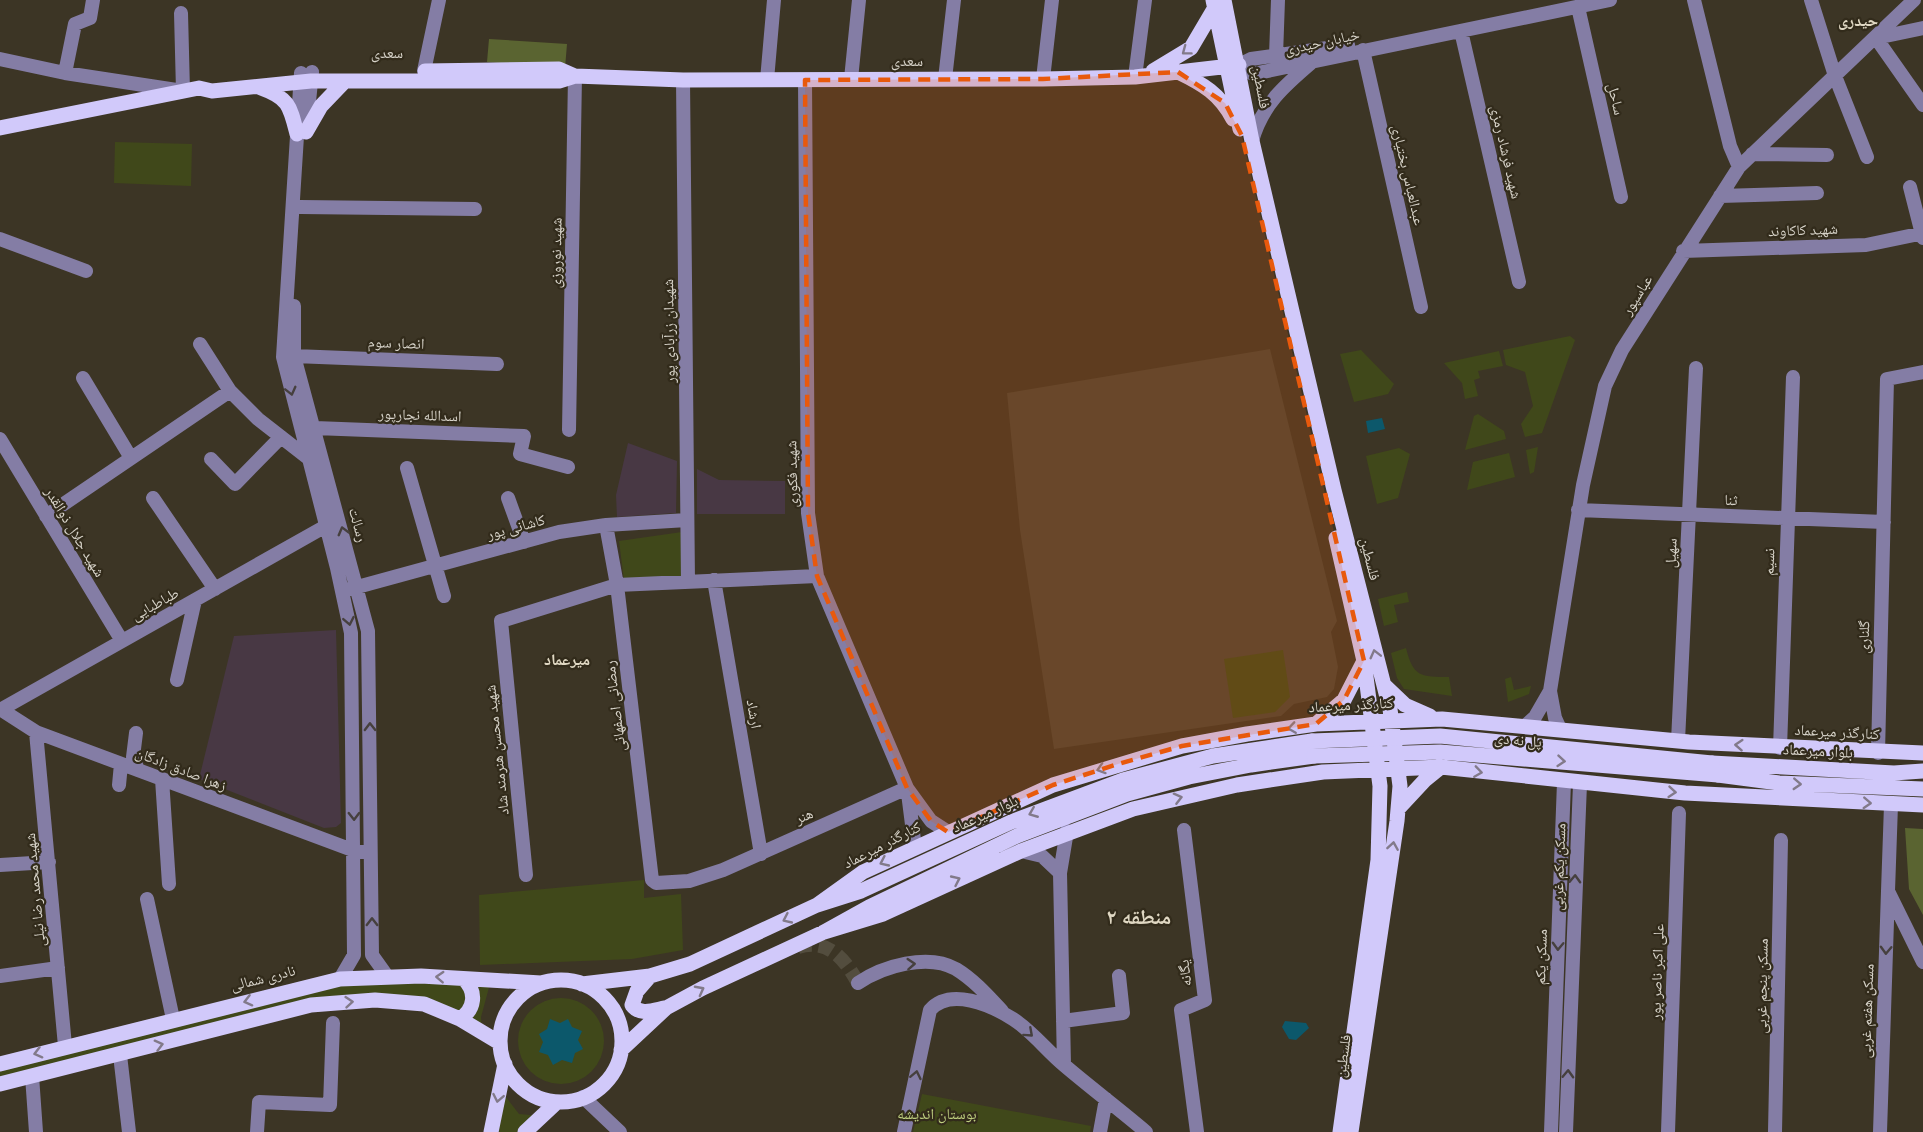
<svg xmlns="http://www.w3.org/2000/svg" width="1923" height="1132" font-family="'Public Sans','Noto Naskh Arabic',sans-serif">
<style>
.commercial{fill:#4a4332}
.education{fill:#483844}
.green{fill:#40481a}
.forest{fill:#5a6431}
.water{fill:#0c586b}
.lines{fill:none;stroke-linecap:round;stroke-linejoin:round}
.minor-tunnel{stroke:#534d3e;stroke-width:14;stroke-dasharray:14 7;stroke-linecap:butt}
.minor{stroke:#847da5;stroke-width:14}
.major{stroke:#d1c9fa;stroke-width:15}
.major-bridge{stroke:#d1c9fa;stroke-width:15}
.oneway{stroke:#827a8a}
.oneway2{stroke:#46403e}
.marked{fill:#e8590c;fill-opacity:0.2;stroke:#e8590c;stroke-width:4.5;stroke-dasharray:12 8;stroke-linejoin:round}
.labels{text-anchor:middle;stroke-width:4.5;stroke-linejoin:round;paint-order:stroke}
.street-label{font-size:15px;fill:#d7d3c9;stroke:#322b1b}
.park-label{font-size:15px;fill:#bece7f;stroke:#322b1b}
.neighbourhood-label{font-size:16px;font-weight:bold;fill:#e0d8c3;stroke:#322b1b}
.district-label{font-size:21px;font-weight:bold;fill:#e0d8c3;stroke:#322b1b}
</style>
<rect width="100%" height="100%" fill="#3c3525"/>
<path class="commercial" d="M1270 349 1337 621 1331 632 1338 667 1334 689 1327 697 1294 704 1281 716 1054 749 1020 530 1007 393Z"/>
<path class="education" d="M628 443 677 461 676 513 617 517 616 495Z
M697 469 719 480 785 481V514H697Z
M336 630 341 823 336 827 324 828 199 779 234 636Z"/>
<path class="green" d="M115 142 192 144 191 186 114 183Z
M1570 336 1575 340 1542 433 1525 437 1521 424 1533 406 1525 372 1506 365 1503 350Z
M1361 350 1394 384 1388 394 1354 402 1340 354Z
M1499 351 1503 366 1478 371 1480 378 1474 380 1478 396 1465 399 1462 383 1444 363Z
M1478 414 1504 431 1506 439 1465 450 1474 416Z
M1538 447 1534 472 1530 474 1526 450Z
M1399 448 1410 454 1398 498 1377 504 1366 456Z
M1509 453 1515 477 1467 490 1473 462Z
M682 532V578L624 580 619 541Z
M1407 592 1409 602 1394 605 1398 622 1384 626 1378 599Z
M1406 648C1413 677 1421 677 1449 677L1452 696 1404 689 1397 678 1391 653Z
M1283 650 1290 697 1275 712 1233 718 1224 659Z
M1511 677 1514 690 1531 686 1529 694 1508 702 1505 679Z
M644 880V898L681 894 683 950 632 959 480 965 479 895Z
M491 980 481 1017 482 1032 424 1004 311 1005 0 1084V1064L306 986Z
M518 1041a43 43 0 1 1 86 0a43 43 0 1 1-86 0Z
M499 1088 519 1114 542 1116 525 1132H491Z
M922 1094 1091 1126 1090 1132H913Z"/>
<path class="forest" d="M489 39 567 44 565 68 487 62Z
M1905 828 1923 829V915L1909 889Z"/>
<path class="water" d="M1382 418 1385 429 1368 433 1366 421Z
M550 1019 560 1023 568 1019 572 1027 582 1031 578 1040 583 1049 575 1053 572 1063 562 1060 553 1065 548 1055 539 1052 543 1042 539 1034 547 1029Z
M1285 1021 1306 1023 1309 1028 1296 1040 1289 1039 1282 1027Z"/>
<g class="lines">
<path class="minor-tunnel" d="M798 947C828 938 845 959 858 983"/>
<path class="minor" d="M1694 0 1730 146 1739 167
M1811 0 1835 76 1867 157
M1578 7 1621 197
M1923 28 1876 38 1923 105
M1461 31 1519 282
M1363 50 1421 307
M1276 56 1278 0
M0 59 65 73 183 91 181 13
M1239 65 1253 74 1610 0
M1239 65 1251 59 1348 45
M424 71 439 0
M65 73 75 24 90 18 93 0
M301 73 283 357 337 568 351 633 354 955 340 979
M1135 77 1145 0
M851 79 859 0
M945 79 954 0
M1043 79 1052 0
M683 80 688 582
M767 80 774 0
M805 80 808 513 817 576 907 788 931 821 948 832
M306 131 312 72
M1252 141C1262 105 1284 86 1311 63
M1752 154 1827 155
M1910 187 1923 238
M1720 196 1817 193
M300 207 475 209
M0 239 86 271
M1683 251 1866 245 1923 233
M294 306V356L368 631 372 955 387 976
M200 344 230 391 258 419 308 458
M294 356 497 364
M83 378 131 458
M315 428 524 436 520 454 568 467
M569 430 575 76
M0 439 122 641
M211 459 235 484 280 438
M407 468 444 596
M153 498 215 589
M508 498 524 542
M1578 510 1884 522
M46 516 230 391
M606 525 617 585 652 880 656 883 689 881 723 870 907 788
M714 580 761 854
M350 589 559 532 606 525 687 520
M177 680 195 600
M0 709 36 732 355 851 363 852
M0 710 326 526
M1525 726 1535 717 1550 691
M1560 729 1555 718 1550 691 1583 485 1605 386 1622 350 1739 167 1914 0
M36 732 65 1046
M136 733 133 757 138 770
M1678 741 1696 368
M1780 748 1793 377
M1878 753 1887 379 1923 372
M162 779 169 884
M119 785 121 764
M908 793 915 848
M1891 805 1888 891 1923 962
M1184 830 1205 1000 1181 1010 1197 1132
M1021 851 1042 856 1060 873
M0 865 49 862
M526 875 501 621 617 585 817 576
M147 899 173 1019
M0 976 58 968
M858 983C883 966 928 953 956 969 974 980 988 996 1002 1011
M1063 1021 1123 1013 1119 976
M120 1055 129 1132
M1064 1065 1060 873 1067 831
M32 1076 36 1132
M583 1097 620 1132
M257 1132 259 1102 330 1105 333 1023
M904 1132 930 1010C950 987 991 1005 1013 1019 1032 1031 1047 1051 1064 1065 1091 1088 1119 1109 1146 1132
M1100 1132 1106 1099
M1551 1132 1564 782
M1566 1132 1580 784
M1668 1132 1679 813
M1775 1132 1781 840
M1880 1132 1888 891"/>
<path class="major" d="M1213 0 1240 129
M1224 0 1252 141 1334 490 1390 709 1400 786 1397 821 1351 1132
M425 71 559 69 575 76
M1153 71 1191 48 1214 9
M1178 72C1203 84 1220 94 1233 119
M261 88C289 98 290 106 297 134
M0 128 199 88 212 91 311 81H559L575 76 683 80 1043 79 1135 77 1239 65
M306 132 321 106 344 82
M1336 538 1364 661 1380 786 1378 860 1340 1132
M1384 685 1405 705 1430 716
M1316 724 1344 700 1364 661
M1712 763 1894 773 1923 771
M1718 775 1779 783 1923 789
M1398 809 1425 780 1441 767 1439 766
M817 905 863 872 1053 785 1182 746 1247 734 1316 724 1442 719 1689 742 1923 753
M824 932 883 914 1021 851 1133 809 1237 785 1323 772 1441 767 1685 793 1923 805
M650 976 637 991 632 1005C640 1016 654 1010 665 1008
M500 1041a61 61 0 1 1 122 0a61 61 0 1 1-122 0Z
M582 984 650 976 690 964 817 905 861 891 1011 822 1123 780 1213 756 1312 741
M460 1019C475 1009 477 992 464 979
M621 1050 666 1008 703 988 824 932 869 907 1017 836 1127 794 1189 777 1251 765 1314 756
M0 1064 340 979 421 976 541 983
M0 1084 311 1005 375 1000 424 1004 460 1019 500 1043
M491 1132 505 1064
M525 1132 557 1102"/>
<path class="major-bridge" d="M1312 741 1440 736 1712 763
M1314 756 1440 752 1718 775"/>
</g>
<defs><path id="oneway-chevron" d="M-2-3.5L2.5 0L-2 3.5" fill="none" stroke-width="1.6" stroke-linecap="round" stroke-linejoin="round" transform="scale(1.5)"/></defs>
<g class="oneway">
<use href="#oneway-chevron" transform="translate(1186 51) rotate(143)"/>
<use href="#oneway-chevron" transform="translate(1375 654) rotate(-104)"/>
<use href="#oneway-chevron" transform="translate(1292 728) rotate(172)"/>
<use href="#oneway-chevron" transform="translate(1739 745) rotate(-176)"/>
<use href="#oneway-chevron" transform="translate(1561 761) rotate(5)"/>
<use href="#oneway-chevron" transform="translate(1101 769) rotate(162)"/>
<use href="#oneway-chevron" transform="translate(1478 772) rotate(8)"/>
<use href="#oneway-chevron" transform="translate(1797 784) rotate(3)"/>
<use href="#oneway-chevron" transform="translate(1672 792) rotate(5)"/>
<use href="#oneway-chevron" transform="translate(1178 798) rotate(-14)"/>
<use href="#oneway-chevron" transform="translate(1867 803) rotate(3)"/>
<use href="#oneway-chevron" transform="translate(1033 813) rotate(158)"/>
<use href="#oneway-chevron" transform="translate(1393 846) rotate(-81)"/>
<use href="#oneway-chevron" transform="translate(884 862) rotate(155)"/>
<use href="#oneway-chevron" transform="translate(956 880) rotate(-25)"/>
<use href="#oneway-chevron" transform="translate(787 919) rotate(155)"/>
<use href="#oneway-chevron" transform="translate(440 977) rotate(-177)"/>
<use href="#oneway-chevron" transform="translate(700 990) rotate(-28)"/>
<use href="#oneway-chevron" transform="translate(248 1001) rotate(166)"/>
<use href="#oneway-chevron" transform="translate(349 1002) rotate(-5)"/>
<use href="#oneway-chevron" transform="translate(159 1045) rotate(-15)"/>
<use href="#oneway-chevron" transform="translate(38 1053) rotate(165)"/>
<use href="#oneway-chevron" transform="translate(498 1098) rotate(101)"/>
</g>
<g class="oneway2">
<use href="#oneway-chevron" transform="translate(291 391) rotate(76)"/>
<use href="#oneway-chevron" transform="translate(343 531) rotate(-105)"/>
<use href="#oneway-chevron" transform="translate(349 621) rotate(79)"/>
<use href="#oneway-chevron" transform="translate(370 727) rotate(-91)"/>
<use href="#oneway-chevron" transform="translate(354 816) rotate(89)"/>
<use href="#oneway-chevron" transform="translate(1575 879) rotate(-88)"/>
<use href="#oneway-chevron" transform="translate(372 922) rotate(-90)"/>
<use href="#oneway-chevron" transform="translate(1558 946) rotate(92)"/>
<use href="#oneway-chevron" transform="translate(1886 950) rotate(92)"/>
<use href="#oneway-chevron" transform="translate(911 964) rotate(-4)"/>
<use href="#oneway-chevron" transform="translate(1029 1033) rotate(42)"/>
<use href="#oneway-chevron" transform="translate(1568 1074) rotate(-88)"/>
<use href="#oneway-chevron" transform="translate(916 1075) rotate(-78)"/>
</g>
<path class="marked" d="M1178 72 1225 103 1242 136 1364 661 1344 700 1316 724 1182 746 1118 764 1053 785 948 832 931 821 907 788 817 576 808 513 805 80 1043 79Z"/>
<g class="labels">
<g class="street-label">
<text transform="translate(1322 42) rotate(-12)" y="5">خیابان حیدری</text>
<text x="387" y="58">سعدی</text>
<text x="907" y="66">سعدی</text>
<text transform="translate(1261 87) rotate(79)" y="5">فلسطین</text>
<text transform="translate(1616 99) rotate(77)" y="5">ساحل</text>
<text transform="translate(1506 152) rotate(77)" y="5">شهید فرشاد رمزی</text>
<text transform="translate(1408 175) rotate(77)" y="5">عبدالعباس بختیاری</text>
<text transform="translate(1803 230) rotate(-2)" y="5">شهید کاکاوند</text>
<text transform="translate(556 253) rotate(-89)" y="5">شهید نوروزی</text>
<text transform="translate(1637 295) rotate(-58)" y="5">عباسپور</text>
<text transform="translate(669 331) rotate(-91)" y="5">شهیدان زرآبادی پور</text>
<text transform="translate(396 343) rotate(2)" y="5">انصار سوم</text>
<text transform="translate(420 415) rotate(2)" y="5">اسدالله نجارپور</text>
<text transform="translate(792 474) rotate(-91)" y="5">شهید فکوری</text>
<text transform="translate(1731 500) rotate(2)" y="5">ثنا</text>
<text transform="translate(358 525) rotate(75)" y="5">رسالت</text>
<text transform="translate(516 527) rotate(-15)" y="5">کاشانی پور</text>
<text transform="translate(75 532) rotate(59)" y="5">شهید جلال ذوالقدر</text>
<text transform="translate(1671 553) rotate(-87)" y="5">سهیل</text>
<text transform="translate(1370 559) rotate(76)" y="5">فلسطین</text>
<text transform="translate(1769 562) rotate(-88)" y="5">نسیم</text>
<text transform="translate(155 604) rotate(-29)" y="5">طباطبایی</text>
<text transform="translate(1864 637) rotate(-89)" y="5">گلناری</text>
<text transform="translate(1351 705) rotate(-3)" y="5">کنارگذر میرعماد</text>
<text transform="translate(615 706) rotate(-97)" y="5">رمضانی اصفهانی</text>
<text transform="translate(754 714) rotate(80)" y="5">ارشاد</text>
<text transform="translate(1837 732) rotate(3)" y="5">کنارگذر میرعماد</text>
<text transform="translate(1518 740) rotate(5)" y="5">پل نه دی</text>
<text transform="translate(497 750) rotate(-96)" y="5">شهید محسن هنرمند شاد</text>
<text transform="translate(1818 751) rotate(3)" y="5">بلوار میرعماد</text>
<text transform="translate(181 769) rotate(21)" y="5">زهرا صادق زادگان</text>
<text transform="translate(985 814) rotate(-24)" y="5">بلوار میرعماد</text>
<text transform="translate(804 816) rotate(-24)" y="5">هنر</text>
<text transform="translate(882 845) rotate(-27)" y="5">کنارگذر میرعماد</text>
<text transform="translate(1559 867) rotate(-88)" y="5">مسکن یکم غربی</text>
<text transform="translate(35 890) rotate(-95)" y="5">شهید محمد رضا نیلی</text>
<text transform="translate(1541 957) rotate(-88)" y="5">مسکن یکم</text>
<text transform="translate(1657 972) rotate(-88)" y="5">علی اکبر ناصر پور</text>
<text transform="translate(1185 973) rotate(-97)" y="5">یگانه</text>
<text transform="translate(263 978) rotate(-14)" y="5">نادری شمالی</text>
<text transform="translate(1762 986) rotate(-89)" y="5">مسکن پنجم غربی</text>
<text transform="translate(1867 1011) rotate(-88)" y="5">مسکن هفتم غربی</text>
<text transform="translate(1343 1056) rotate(-82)" y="5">فلسطین</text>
</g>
<g class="park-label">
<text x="937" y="1119">بوستان اندیشه</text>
</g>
<g class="neighbourhood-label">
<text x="1858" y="26">حیدری</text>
<text x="567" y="665">میرعماد</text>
</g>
<g class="district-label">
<text x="1139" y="924">منطقه ۲</text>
</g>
</g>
</svg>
